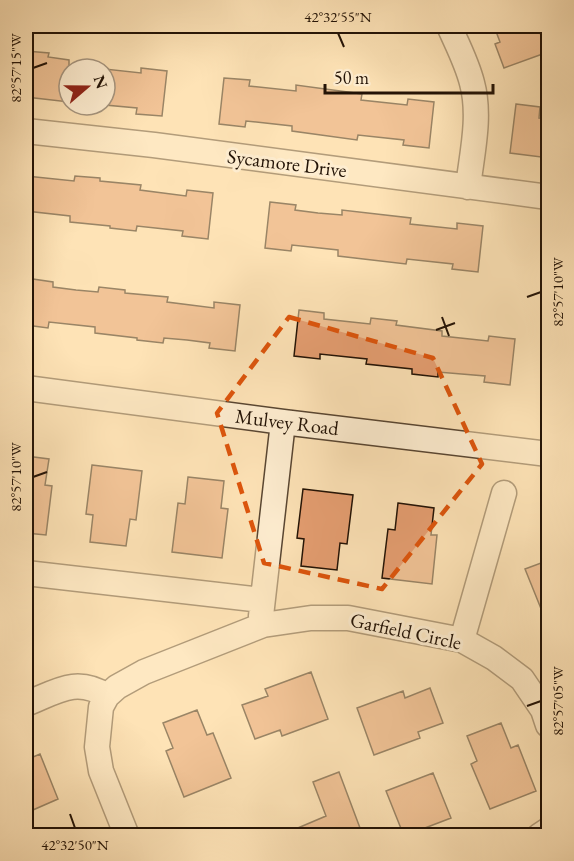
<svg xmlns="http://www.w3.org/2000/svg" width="574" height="861" font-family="'EB Garamond',serif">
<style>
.building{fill:#e59e71;stroke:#221205;stroke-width:1.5}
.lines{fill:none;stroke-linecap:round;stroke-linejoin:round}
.minor-casing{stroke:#594632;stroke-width:27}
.minor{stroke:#feedd0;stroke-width:24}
.marked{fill:none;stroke:#de550c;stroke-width:4.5;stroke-dasharray:12 8;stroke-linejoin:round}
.ticks{fill:none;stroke:#221205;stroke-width:2}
.labels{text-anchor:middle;stroke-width:6;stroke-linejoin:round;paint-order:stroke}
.street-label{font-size:20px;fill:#221205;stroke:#feedd0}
.neatline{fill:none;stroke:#221205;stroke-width:2}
.ticks-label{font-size:15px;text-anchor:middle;fill:#221205}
</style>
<rect width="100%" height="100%" fill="#fee3b7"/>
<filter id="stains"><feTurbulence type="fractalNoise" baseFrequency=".00333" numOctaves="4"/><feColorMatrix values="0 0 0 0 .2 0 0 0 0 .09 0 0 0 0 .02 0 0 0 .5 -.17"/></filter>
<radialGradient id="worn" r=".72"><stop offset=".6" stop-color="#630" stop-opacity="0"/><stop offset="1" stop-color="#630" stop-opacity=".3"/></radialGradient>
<path class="building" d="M494 26H537L548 52 504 68 495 44 500 42Z
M26 51 49 53 48 57 69 60V102L26 97Z
M141 68 167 71 162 116 136 114 137 108 105 105V69L141 73Z
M224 78 250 80 249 86 296 91V85L362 94 361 100 407 105 408 99 434 102 429 148 403 145 404 140 358 135 357 140 292 131V126L246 121 245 127 219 124Z
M516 104 540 107 539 118 549 119V158L510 153Z
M26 176 74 181 75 176 100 178V181L141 185 140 190 186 196 187 190 213 193 208 239 182 236 183 231 137 226 136 231 110 228V226L70 222V216L26 211Z
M270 202 296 205 295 210 318 213 342 215V210L411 218 410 224 457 229V223L483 226 478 272 452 269 453 264 407 259 406 264 338 256V250L292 245 291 251 265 248Z
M26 278 53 282V287L76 290 98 292 99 287 125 290V293L168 297 167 302 214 308V302L240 305 235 351 209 348 210 343 187 340 164 338 163 343 137 340V338L95 333V327L49 322 48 328 26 325Z
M299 310 324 313V319L370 324 371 318 397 321 396 325 442 331V336L488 341 489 336 515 339 510 385 484 382 485 376 438 372V377L412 374V369L366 364 367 359 320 354V359L294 356Z
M26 456 49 459 45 485 52 486 46 535 26 533Z
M92 465 142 471 136 520 130 519 126 546 90 542 93 515 86 514Z
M188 477 224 481 221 508 228 509 222 558 172 552 178 503 185 504Z
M303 489 353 495 347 544 340 543 337 570 301 566 304 539 297 538Z
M398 503 434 508 431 535H437L432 584 382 578 388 529 395 530Z
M549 560V626H548L525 569Z
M311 672 328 719 282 736 280 730 255 739 242 705 268 696 265 689Z
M430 688 443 723 418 732 420 738 374 755 357 708 403 691 405 698Z
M197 710 207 735 213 733 231 778 184 797 166 751 173 748 163 723Z
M501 723 511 748 518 745 536 791 490 809 471 764 477 761 467 736Z
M40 754 58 799 26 813V760Z
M339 772 363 836H279L326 816 313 782Z
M433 773 451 818 404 836 386 791Z"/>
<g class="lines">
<defs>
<path id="minor" d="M449 26C457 44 467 63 472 83 481 116 472 153 468 187
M26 131 154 145 548 197
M26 388 283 422 548 454
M26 573 262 600
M261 616 283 422
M462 640 504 493
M26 704C56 692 76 676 107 696
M127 836 101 771 97 747 101 707 107 696 117 687 144 672 263 625 311 618H348L462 640 494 658 522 679 543 710 548 725
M539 836 548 830"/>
</defs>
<use href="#minor" class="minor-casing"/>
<use href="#minor" class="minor"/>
</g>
<path d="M0 0H574V861H0ZM289 317 433 358 482 464 382 589 264 563 217 413Z" fill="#fee3b7" fill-opacity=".55" fill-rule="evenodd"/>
<path class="marked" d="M289 317 433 358 482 464 382 589 264 563 217 413Z"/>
<path class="ticks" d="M338 33 344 47M33 68 47 63M527 297 541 292M442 317 449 336M436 330 455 323M33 477 47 472M527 706 541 701M70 814 75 828"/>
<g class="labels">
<g class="street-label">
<text transform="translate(287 163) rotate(7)" y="7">Sycamore Drive</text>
<text transform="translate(287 422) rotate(7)" y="7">Mulvey Road</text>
<text transform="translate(406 631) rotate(12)" y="7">Garfield Circle</text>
</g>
</g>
<rect width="574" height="861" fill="none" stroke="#fee3b7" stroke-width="66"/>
<g transform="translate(87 87) rotate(70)"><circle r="28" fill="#feedd0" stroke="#a6957f" stroke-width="1.5"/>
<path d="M0-4.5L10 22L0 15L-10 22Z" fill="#8f2418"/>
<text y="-9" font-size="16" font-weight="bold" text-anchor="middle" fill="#221205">N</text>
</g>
<path d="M325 84v9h168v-9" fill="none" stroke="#221205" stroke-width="3"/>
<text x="334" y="84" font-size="18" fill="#221205" stroke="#feedd0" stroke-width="4.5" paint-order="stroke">50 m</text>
<rect x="33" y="33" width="508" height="795" class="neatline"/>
<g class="ticks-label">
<text x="338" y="22">42°32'55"N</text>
<text transform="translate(16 68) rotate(-90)" y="5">82°57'15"W</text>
<text transform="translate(558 292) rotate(-90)" y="5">82°57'10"W</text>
<text transform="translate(16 477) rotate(-90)" y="5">82°57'10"W</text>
<text transform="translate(558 701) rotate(-90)" y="5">82°57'05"W</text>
<text x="75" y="850">42°32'50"N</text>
</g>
<rect width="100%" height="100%" filter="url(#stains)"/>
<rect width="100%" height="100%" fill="url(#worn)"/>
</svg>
